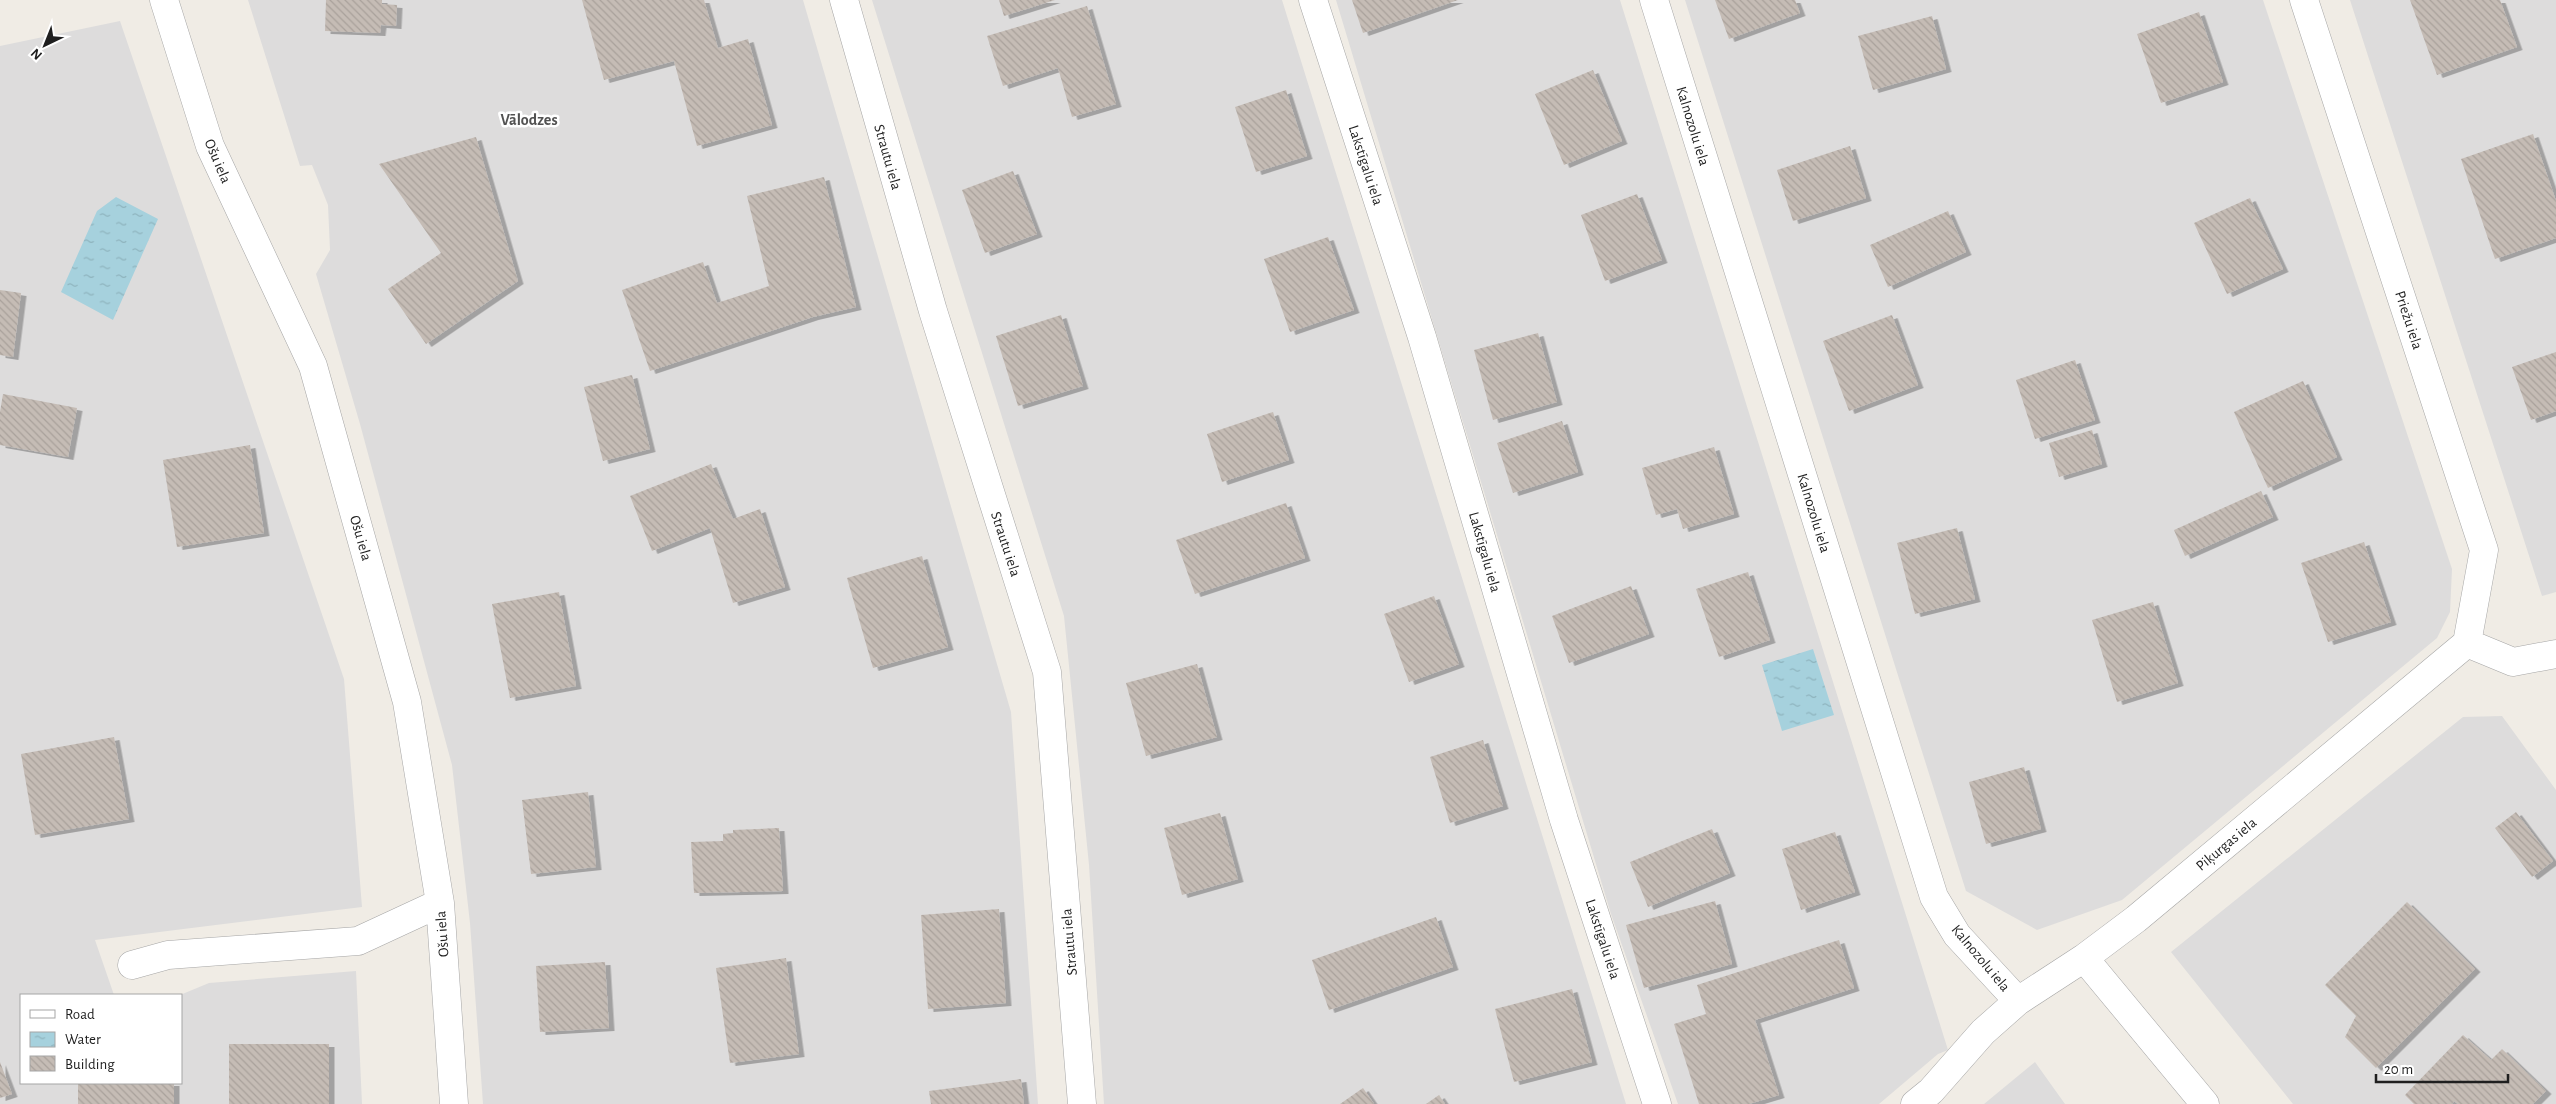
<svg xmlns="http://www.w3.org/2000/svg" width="2556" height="1104" font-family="'Alegreya Sans',sans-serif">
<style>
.residential{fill:#dddcdc}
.water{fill:url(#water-ripples)}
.building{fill:url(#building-back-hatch);filter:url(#shadow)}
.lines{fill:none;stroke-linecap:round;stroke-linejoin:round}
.street-casing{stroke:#a6a6a6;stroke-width:29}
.street{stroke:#fff;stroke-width:28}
.labels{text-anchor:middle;stroke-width:5;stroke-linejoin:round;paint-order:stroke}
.street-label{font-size:15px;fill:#1f1f1f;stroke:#fff}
.neighbourhood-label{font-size:16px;font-weight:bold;fill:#525252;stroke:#fff}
</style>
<defs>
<pattern id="water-ripples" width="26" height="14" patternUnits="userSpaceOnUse" patternTransform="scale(1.25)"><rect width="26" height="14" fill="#a6d1dd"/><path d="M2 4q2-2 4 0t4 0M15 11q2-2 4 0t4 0" fill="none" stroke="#8eb3bd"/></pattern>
<pattern id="building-back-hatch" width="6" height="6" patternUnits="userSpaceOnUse" patternTransform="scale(1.25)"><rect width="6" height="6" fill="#c5bcb5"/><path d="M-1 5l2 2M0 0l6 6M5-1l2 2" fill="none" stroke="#a9a19b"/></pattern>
<filter id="shadow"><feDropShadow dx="5.5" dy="3" stdDeviation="0" flood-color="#0004"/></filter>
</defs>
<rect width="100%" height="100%" fill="#f0ece5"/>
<path class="residential" d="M248 0H803L1011 712 1038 1104H483L470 923 452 765 360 424 316 274 330 250 328 205 312 165 300 166Z
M872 0H1282L1626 1104H1104L1089 865 1064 616Z
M1336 0H1620L1948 1050 1938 1054 1879 1104H1678L1611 914Z
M1685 0H2263L2452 569 2450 612 2437 638 2122 900 2037 930 1966 891Z
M2350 0H2556V592L2542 596Z
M120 21 344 679 362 907 95 940 114 995H21V1083H181L180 995 209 983 356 971 362 1104H0V46Z
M2502 716 2556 790V1104H2293L2171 952 2463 717Z
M2035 1062 2065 1104H1984Z"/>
<path class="water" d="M116 197 158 219 113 320 61 292 97 211Z
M1813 649 1834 715 1782 731 1762 665Z"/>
<path class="building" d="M326 0H382V4L397 5 396 26 381 25 380 33 325 31Z
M582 0H704L718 48 748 39 772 125 697 146 674 61 604 80Z
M999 0H1055L1004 16Z
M1352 0H1458L1363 33Z
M1715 0H1795L1800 13 1729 39Z
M2410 0H2500L2517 47 2437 75Z
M1087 6 1116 104 1072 117 1058 68 1003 86 987 36Z
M2199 12 2223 82 2161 103 2137 34Z
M1932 16 1946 69 1873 90 1858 36Z
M1593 70 1622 141 1564 165 1535 94Z
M1286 90 1307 156 1256 172 1235 107Z
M2533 134 2556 201V238L2495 259 2461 159Z
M476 137 518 281 426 344 388 289 441 253 379 164Z
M1850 146 1866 198 1793 221 1777 170Z
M1013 171 1037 234 985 253 962 190Z
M824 177 856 307 813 317 650 371 622 290 703 262 717 303 769 286 747 196Z
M1637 194 1662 260 1605 281 1581 215Z
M2250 198 2283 269 2227 294 2194 223Z
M1948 211 1966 252 1888 287 1870 245Z
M1328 237 1354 310 1290 332 1264 259Z
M0 290 21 293 13 357 0 355Z
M1061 315 1083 386 1018 406 996 336Z
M1892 315 1918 385 1849 411 1823 341Z
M1538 333 1557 402 1493 420 1474 350Z
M2556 352V411L2531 420 2512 367Z
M2075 360 2095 420 2035 439 2016 380Z
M632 375 650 449 603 461 584 387Z
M2303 381 2337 457 2268 488 2234 412Z
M3 394 77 408 68 457 0 445V412Z
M1273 412 1289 460 1222 482 1207 434Z
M1562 421 1578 472 1513 493 1497 443Z
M2092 430 2102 464 2059 477 2049 443Z
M250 445 264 533 177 547 163 460Z
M1714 447 1734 514 1683 529 1677 509 1656 515 1642 468Z
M711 464 733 519 760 509 785 587 733 603 710 528 652 551 630 496Z
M2261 491 2273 517 2185 556 2174 530Z
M1286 503 1305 558 1195 594 1176 540Z
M1957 528 1975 599 1915 614 1897 543Z
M2364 542 2391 622 2328 642 2301 563Z
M922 556 948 647 873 668 847 578Z
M1748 572 1770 640 1719 657 1696 589Z
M1631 586 1649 634 1569 663 1552 616Z
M559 592 576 686 510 698 492 604Z
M1434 596 1459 664 1409 682 1384 614Z
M2153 602 2178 683 2117 702 2092 620Z
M1197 664 1217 737 1146 756 1126 683Z
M114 737 129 819 35 835 21 754Z
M1483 740 1503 806 1450 823 1430 757Z
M2024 767 2041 829 1986 844 1969 782Z
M588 792 596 867 531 874 522 800Z
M2516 812 2553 861 2532 877 2495 828Z
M1220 813 1238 879 1182 895 1164 828Z
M779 828 783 891 694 893 691 842 723 841V834L733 833V830Z
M1712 829 1730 873 1648 907 1630 862Z
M1835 832 1855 892 1801 910 1782 849Z
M1715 901 1732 964 1644 988 1626 925Z
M2407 902 2475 969 2376 1068 2345 1037 2356 1016 2325 985Z
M999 909 1006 1003 928 1009 921 915Z
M1436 917 1453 967 1329 1010 1312 960Z
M1839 940 1854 988 1755 1020 1779 1095 1749 1104H1699L1674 1024 1706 1014 1697 985Z
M786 958 799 1054 730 1063 716 968Z
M605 962 609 1028 540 1032 536 966Z
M1572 989 1592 1062 1514 1082 1495 1009Z
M2463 1035 2491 1060 2502 1049 2546 1091 2533 1104H2458L2454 1101 2452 1104H2414L2405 1095Z
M229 1044H329V1104H229Z
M0 1062 12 1094 0 1098Z
M1021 1079 1024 1104H931L929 1091Z
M78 1083H174V1104H78Z
M1363 1088 1374 1104H1340Z
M1439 1095 1445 1104H1426Z"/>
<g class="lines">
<defs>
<path id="street" d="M164 0 210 146 313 366 407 702 440 903 454 1104
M844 0 933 311 1047 672 1082 1104
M1313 0 1422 337 1564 820 1657 1104
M1654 0 1934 897 1957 935 2018 1001
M2304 0 2484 550 2467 643
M2467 643 2513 662 2556 654
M2084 958 2205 1104
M132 965 168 955 358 941 440 903
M1915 1104 1931 1091 1983 1032 2018 1001 2084 958 2136 919 2467 643"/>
</defs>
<use href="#street" class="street-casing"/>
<use href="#street" class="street"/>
</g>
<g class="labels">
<g class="street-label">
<text transform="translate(1693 126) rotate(73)" y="5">Kalnozolu iela</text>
<text transform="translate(888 157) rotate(74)" y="5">Strautu iela</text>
<text transform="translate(218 161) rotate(67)" y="5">Ošu iela</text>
<text transform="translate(1366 165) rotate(72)" y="5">Lakstīgalu iela</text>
<text transform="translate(2409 320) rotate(72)" y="5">Priežu iela</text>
<text transform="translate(1814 513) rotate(73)" y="5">Kalnozolu iela</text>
<text transform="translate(361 538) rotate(74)" y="5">Ošu iela</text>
<text transform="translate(1006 544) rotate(72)" y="5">Strautu iela</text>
<text transform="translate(1485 552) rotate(74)" y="5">Lakstīgalu iela</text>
<text transform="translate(2226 844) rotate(-40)" y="5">Piķurgas iela</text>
<text transform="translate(442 934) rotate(-94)" y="5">Ošu iela</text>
<text transform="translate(1603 939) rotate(72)" y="5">Lakstīgalu iela</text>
<text transform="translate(1069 942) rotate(-95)" y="5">Strautu iela</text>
<text transform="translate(1981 958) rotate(50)" y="5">Kalnozolu iela</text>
</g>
<g class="neighbourhood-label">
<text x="529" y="125">Vālodzes</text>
</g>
</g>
<rect x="20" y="994" width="162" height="90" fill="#ffffff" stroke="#a5a5a5"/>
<rect x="30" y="1010" width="25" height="8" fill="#ffffff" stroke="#a5a5a5"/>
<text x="65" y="1019" font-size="15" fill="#1f1f1f">Road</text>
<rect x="30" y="1032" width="25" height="15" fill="url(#water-ripples)" stroke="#a5a5a5"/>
<text x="65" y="1044" font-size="15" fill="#1f1f1f">Water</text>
<rect x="30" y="1056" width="25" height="15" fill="url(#building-back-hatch)" stroke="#a5a5a5"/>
<text x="65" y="1069" font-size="15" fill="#1f1f1f">Building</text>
<g transform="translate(45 45) rotate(223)" stroke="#ffffff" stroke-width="4" paint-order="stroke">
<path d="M0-4L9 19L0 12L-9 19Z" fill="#1f1f1f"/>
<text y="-8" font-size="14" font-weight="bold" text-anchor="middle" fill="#1f1f1f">N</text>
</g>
<path d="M2376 1074v8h132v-8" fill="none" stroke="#1f1f1f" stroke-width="2.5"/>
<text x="2384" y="1074" font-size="15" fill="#1f1f1f" stroke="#ffffff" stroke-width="4" paint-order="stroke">20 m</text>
</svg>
